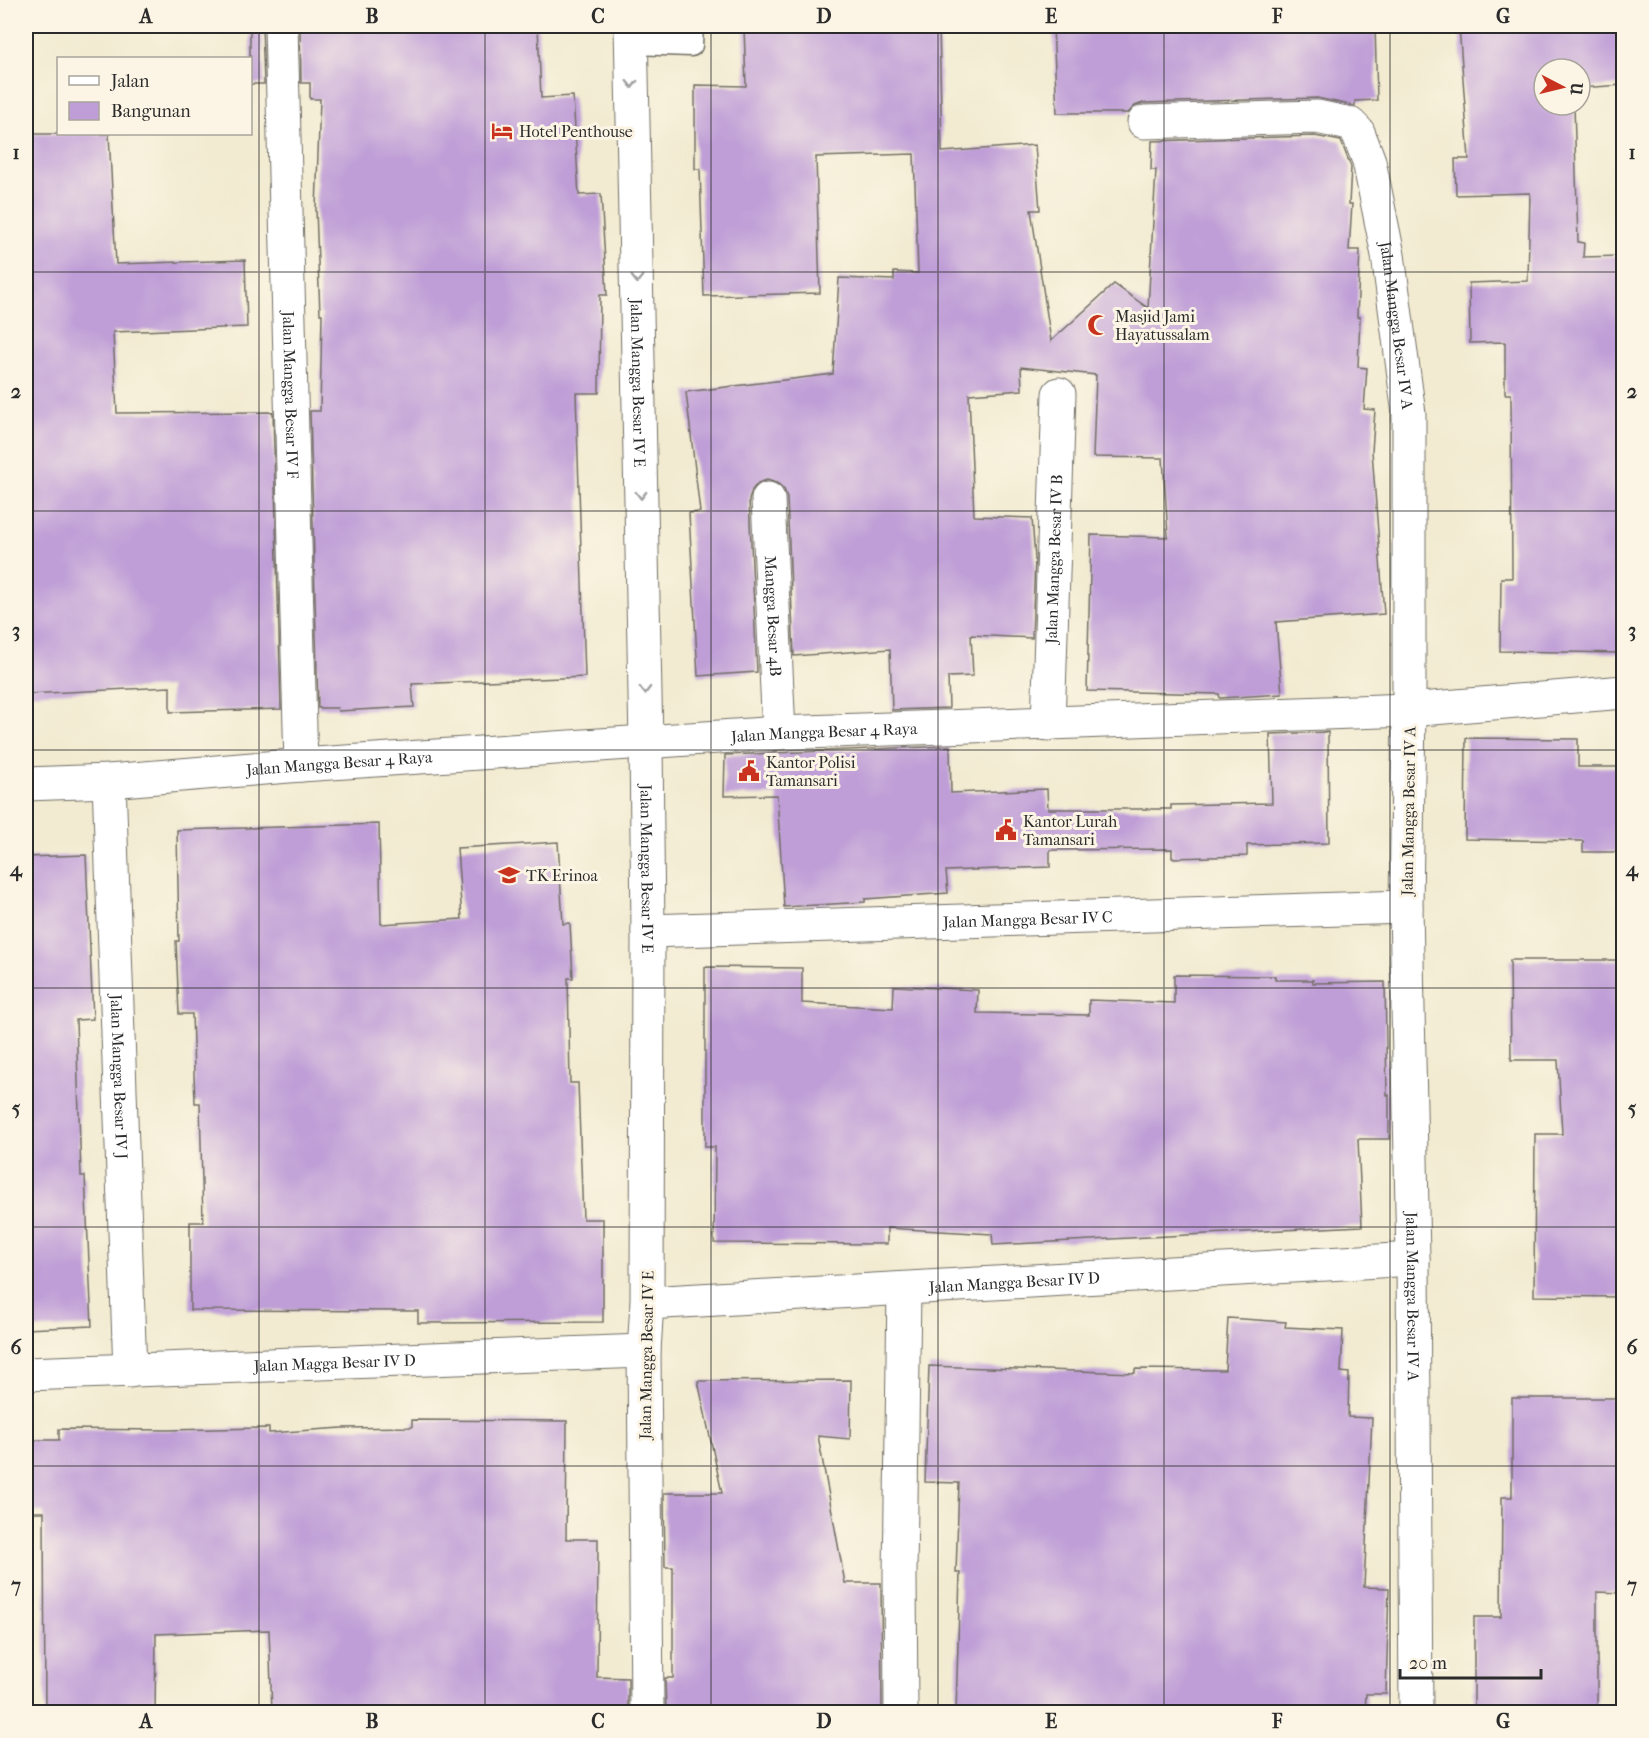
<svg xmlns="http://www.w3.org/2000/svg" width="1649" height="1738" font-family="'IM FELL French Canon',serif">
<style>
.building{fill:#bf9ed7}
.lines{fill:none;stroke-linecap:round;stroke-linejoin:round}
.lane-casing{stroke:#716e65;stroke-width:25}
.street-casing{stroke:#716e65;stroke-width:35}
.lane{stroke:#fff;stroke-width:22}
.street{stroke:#fff;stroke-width:33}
.oneway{stroke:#a0a0a0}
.grid{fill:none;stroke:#2b2b2b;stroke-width:1.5;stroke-opacity:0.55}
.labels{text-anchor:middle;stroke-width:6;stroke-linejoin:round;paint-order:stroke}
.poi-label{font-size:16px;fill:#2b2b2b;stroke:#fcf5e5;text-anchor:start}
.street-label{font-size:16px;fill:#2b2b2b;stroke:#fcf5e5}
.neatline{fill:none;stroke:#2b2b2b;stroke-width:2}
.grid-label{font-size:20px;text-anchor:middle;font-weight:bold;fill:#2b2b2b}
</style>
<rect width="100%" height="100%" fill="#fcf5e5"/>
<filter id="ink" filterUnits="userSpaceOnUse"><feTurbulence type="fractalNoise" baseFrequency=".0167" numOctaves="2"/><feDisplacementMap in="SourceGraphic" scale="12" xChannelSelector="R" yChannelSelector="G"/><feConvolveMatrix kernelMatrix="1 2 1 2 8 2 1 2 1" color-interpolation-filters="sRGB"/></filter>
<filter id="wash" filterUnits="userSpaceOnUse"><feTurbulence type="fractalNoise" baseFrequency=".008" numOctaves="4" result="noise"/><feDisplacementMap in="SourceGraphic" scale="24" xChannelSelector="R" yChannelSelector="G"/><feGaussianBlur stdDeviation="1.35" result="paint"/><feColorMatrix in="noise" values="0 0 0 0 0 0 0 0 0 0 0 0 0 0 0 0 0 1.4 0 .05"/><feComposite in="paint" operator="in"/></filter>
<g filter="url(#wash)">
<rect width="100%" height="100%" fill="#f2ebd1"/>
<g id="blocks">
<path class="building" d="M250 26H262L264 84H250Z
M300 26H538L541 98 573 96 579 195 601 194 607 295H600L599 393H576L585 677 412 684 414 707 338 711 337 708H318L310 411H320L322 314H320L316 209 320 99H310V83H301Z
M744 26H939L942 152 1035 145 1040 210H1031L1051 341 1114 284 1148 308 1156 170H1151L1152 141 1315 136 1341 141 1351 167 1349 204H1352L1349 250H1360L1357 317H1360L1358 367 1367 368 1364 409 1375 410 1372 451 1384 614 1276 622 1282 694 1220 698 1219 694 1087 691 1091 535 1168 537 1163 458 1093 457 1096 375 1021 367 1022 390 969 394 974 516 1032 518 1035 559 1032 638 971 635 973 676 948 677 949 708 892 710 890 649 794 656 787 498 784 489 777 483 767 480 758 483 752 490 749 500 757 672 698 676 689 513 700 512 686 392 833 374 839 278 894 280V272L918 273 914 154 816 157 820 293 704 296 700 169H695V85L746 86Z
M1081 26H1375L1377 100 1355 101V106L1317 98 1143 103 1135 106 1128 113H1057L1053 27Z
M1459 26H1623V85L1580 88V69H1544V105H1574L1578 242 1584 243 1583 257 1620 256V347H1623V653L1500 651 1501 578H1512L1511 394H1505V342L1470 343 1469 283 1528 281 1530 193 1456 195 1455 159H1469Z
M26 134H109L116 264 245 260 247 327 113 332 117 413 273 412 281 709 170 712V687L26 694Z
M1328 732 1329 843 1247 845V856L1172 858V849L1050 850V867L946 871 948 893 865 899V902L784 907 777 795 724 796 725 755 950 746 951 793 1047 789 1048 809H1171V805L1272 803 1270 734Z
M1466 738 1578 739V767H1623V852H1583V841L1465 839Z
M379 824 381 924 462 919 457 848 558 842 563 924 570 923 573 978H568L570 1083H578L583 1219H603V1322L418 1323V1311L190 1310V1222H203L200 1103H195L192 1014H179L176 941H179L177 830Z
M86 855 93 1019 76 1020 81 1176H85L92 1326 26 1329V857Z
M1510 960H1623V1297L1534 1296 1535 1134H1562L1558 1060H1511Z
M705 967 802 968V1003L893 1008 894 986 978 990 977 1013 1089 1015V1000L1174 1003V975L1275 976V980H1313V983L1385 982 1387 1095H1389V1139H1358L1362 1226 993 1245 992 1234 887 1228V1244L714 1243 715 1147H705Z
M1228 1318 1286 1322 1285 1327 1343 1330 1341 1372 1349 1373 1348 1417 1372 1418 1364 1587 1389 1588 1386 1694H1366L1365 1713H956L960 1573H956L959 1483 925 1482 929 1366 1135 1373V1369L1225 1370Z
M851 1380 850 1439 818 1436 845 1583H881L882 1713H666L665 1678H673V1567H665L664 1493H722L698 1381Z
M1512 1398H1623V1593L1597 1592V1711L1474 1712V1617H1501L1502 1497H1512Z
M412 1420 567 1421 566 1539H598L597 1677 628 1678V1713H272L269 1630 156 1634 155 1713H45L44 1512H26V1440H59V1429L167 1430 269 1428V1433L342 1428 412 1427Z"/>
</g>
</g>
<g filter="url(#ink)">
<use href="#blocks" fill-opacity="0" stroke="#716e65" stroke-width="1.5"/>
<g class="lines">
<defs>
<path id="lane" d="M632 43 691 45 692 26"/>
<g id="street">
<path id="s1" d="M281 26 301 765"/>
<path id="s2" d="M631 26 646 742 648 931 647 1303 644 1351 647 1712"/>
<path id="s3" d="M1144 122 1317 117 1350 124 1358 132 1369 161 1388 255 1409 414V710L1406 907 1413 1259 1416 1712"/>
<path id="s4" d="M768 499 779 733"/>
<path id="s5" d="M1048 724 1059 394"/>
<path id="s6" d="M109 781 130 1371"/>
<path id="s7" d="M26 784 109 781 301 765 779 733 1409 710 1624 692"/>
<path id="s8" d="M648 931 1406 907"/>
<path id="s9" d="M647 1303 1413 1259"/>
<path id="s10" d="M26 1374 644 1351"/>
<path d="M901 1712 900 1575 904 1289"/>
</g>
</defs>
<use href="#lane" class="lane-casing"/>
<use href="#street" class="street-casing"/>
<use href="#lane" class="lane"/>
<use href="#street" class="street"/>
</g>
<defs><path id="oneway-chevron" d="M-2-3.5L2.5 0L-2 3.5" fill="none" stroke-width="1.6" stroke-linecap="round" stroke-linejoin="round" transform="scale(1.5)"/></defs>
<g class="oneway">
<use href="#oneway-chevron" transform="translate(632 84) rotate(89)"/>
<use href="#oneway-chevron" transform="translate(637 279) rotate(89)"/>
<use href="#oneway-chevron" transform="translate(641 495) rotate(89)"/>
<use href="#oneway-chevron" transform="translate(645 690) rotate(89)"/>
</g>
</g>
<path class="grid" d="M259 26V1712M485 26V1712M711 26V1712M938 26V1712M1164 26V1712M1390 26V1712M26 272H1624M26 511H1624M26 750H1624M26 988H1624M26 1227H1624M26 1466H1624"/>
<defs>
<symbol id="hotel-bare" viewBox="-9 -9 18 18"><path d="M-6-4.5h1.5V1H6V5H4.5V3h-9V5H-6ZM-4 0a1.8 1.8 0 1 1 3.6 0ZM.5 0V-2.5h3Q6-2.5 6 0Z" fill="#c8321e" stroke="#fcf5e5" stroke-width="2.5" paint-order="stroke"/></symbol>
<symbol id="mosque-bare" viewBox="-9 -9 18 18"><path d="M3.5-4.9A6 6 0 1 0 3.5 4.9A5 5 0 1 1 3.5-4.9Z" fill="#c8321e" stroke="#fcf5e5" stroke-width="2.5" paint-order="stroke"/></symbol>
<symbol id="civic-bare" viewBox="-9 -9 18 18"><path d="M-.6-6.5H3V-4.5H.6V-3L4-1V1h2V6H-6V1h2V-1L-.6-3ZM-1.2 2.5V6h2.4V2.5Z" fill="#c8321e" stroke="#fcf5e5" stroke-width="2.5" paint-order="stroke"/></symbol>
<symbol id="school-bare" viewBox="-9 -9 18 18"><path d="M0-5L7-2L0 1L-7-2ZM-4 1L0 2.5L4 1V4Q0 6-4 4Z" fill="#c8321e" stroke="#fcf5e5" stroke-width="2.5" paint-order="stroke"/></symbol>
</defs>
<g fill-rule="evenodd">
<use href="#hotel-bare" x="487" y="116" width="30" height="30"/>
<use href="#mosque-bare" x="1083" y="310" width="30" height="30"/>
<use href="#civic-bare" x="734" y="756" width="30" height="30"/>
<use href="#civic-bare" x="991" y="815" width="30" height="30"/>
<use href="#school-bare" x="494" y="860" width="30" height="30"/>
</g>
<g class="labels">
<g class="poi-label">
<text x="519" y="137">Hotel Penthouse</text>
<text x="1115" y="322">Masjid Jami<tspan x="1115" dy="18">Hayatussalam</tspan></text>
<text x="766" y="768">Kantor Polisi<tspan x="766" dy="18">Tamansari</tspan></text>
<text x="1023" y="827">Kantor Lurah<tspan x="1023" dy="18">Tamansari</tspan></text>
<text x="526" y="881">TK Erinoa</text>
</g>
<g class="street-label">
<text dy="6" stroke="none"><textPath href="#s3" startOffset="416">Jalan Mangga Besar IV A</textPath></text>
<text dy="6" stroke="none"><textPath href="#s2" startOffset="357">Jalan Mangga Besar IV E</textPath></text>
<text dy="6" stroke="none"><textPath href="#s1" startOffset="369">Jalan Mangga Besar IV F</textPath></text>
<text dy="6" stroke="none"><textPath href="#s5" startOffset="165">Jalan Mangga Besar IV B</textPath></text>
<text dy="6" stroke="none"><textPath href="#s4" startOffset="117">Mangga Besar 4B</textPath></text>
<text dy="6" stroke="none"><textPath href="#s7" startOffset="800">Jalan Mangga Besar 4 Raya</textPath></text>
<text dy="6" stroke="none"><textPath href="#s7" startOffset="314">Jalan Mangga Besar 4 Raya</textPath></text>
<text transform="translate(1408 811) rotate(-89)" y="6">Jalan Mangga Besar IV A</text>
<text dy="6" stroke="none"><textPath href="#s2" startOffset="843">Jalan Mangga Besar IV E</textPath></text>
<text dy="6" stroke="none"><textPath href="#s8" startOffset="380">Jalan Mangga Besar IV C</textPath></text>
<text dy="6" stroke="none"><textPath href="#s6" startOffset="296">Jalan Mangga Besar IV J</textPath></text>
<text dy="6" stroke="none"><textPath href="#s9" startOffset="368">Jalan Mangga Besar IV D</textPath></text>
<text dy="6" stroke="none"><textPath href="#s3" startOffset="1388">Jalan Mangga Besar IV A</textPath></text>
<text transform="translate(646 1355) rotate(-89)" y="6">Jalan Mangga Besar IV E</text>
<text dy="6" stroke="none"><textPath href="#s10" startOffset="309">Jalan Magga Besar IV D</textPath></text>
</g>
</g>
<rect width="1649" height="1738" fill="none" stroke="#fcf5e5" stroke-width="66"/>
<rect x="57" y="57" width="195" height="78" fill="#fcf5e5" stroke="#a8a49b" stroke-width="1.5"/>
<rect x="69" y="76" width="30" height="9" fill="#ffffff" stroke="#a8a49b" stroke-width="1.5"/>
<text x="111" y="87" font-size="18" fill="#2b2b2b">Jalan</text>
<rect x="69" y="102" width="30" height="18" fill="#bf9ed7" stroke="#a8a49b" stroke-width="1.5"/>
<text x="111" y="117" font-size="18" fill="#2b2b2b">Bangunan</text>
<g transform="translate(1562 87) rotate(97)"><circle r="28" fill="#fcf5e5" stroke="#a8a49b" stroke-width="1.5"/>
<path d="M0-4.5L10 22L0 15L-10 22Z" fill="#c8321e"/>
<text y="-9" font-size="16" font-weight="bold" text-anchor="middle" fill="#2b2b2b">U</text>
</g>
<path d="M1400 1669v9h141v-9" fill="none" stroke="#2b2b2b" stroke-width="3"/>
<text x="1409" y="1669" font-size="18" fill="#2b2b2b" stroke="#fcf5e5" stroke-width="4.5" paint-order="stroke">20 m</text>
<rect x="33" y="33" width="1583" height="1672" class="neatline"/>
<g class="grid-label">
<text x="146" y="23">A</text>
<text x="372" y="23">B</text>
<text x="598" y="23">C</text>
<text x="824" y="23">D</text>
<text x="1051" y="23">E</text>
<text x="1277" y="23">F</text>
<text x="1503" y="23">G</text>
<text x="16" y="159">1</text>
<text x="1632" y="159">1</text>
<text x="16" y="398">2</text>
<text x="1632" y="398">2</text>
<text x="16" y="637">3</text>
<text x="1632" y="637">3</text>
<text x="16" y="876">4</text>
<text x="1632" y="876">4</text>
<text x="16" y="1115">5</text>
<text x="1632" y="1115">5</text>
<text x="16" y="1354">6</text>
<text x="1632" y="1354">6</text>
<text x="16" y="1592">7</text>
<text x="1632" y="1592">7</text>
<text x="146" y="1728">A</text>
<text x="372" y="1728">B</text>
<text x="598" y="1728">C</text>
<text x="824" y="1728">D</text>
<text x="1051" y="1728">E</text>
<text x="1277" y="1728">F</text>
<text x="1503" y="1728">G</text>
</g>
</svg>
